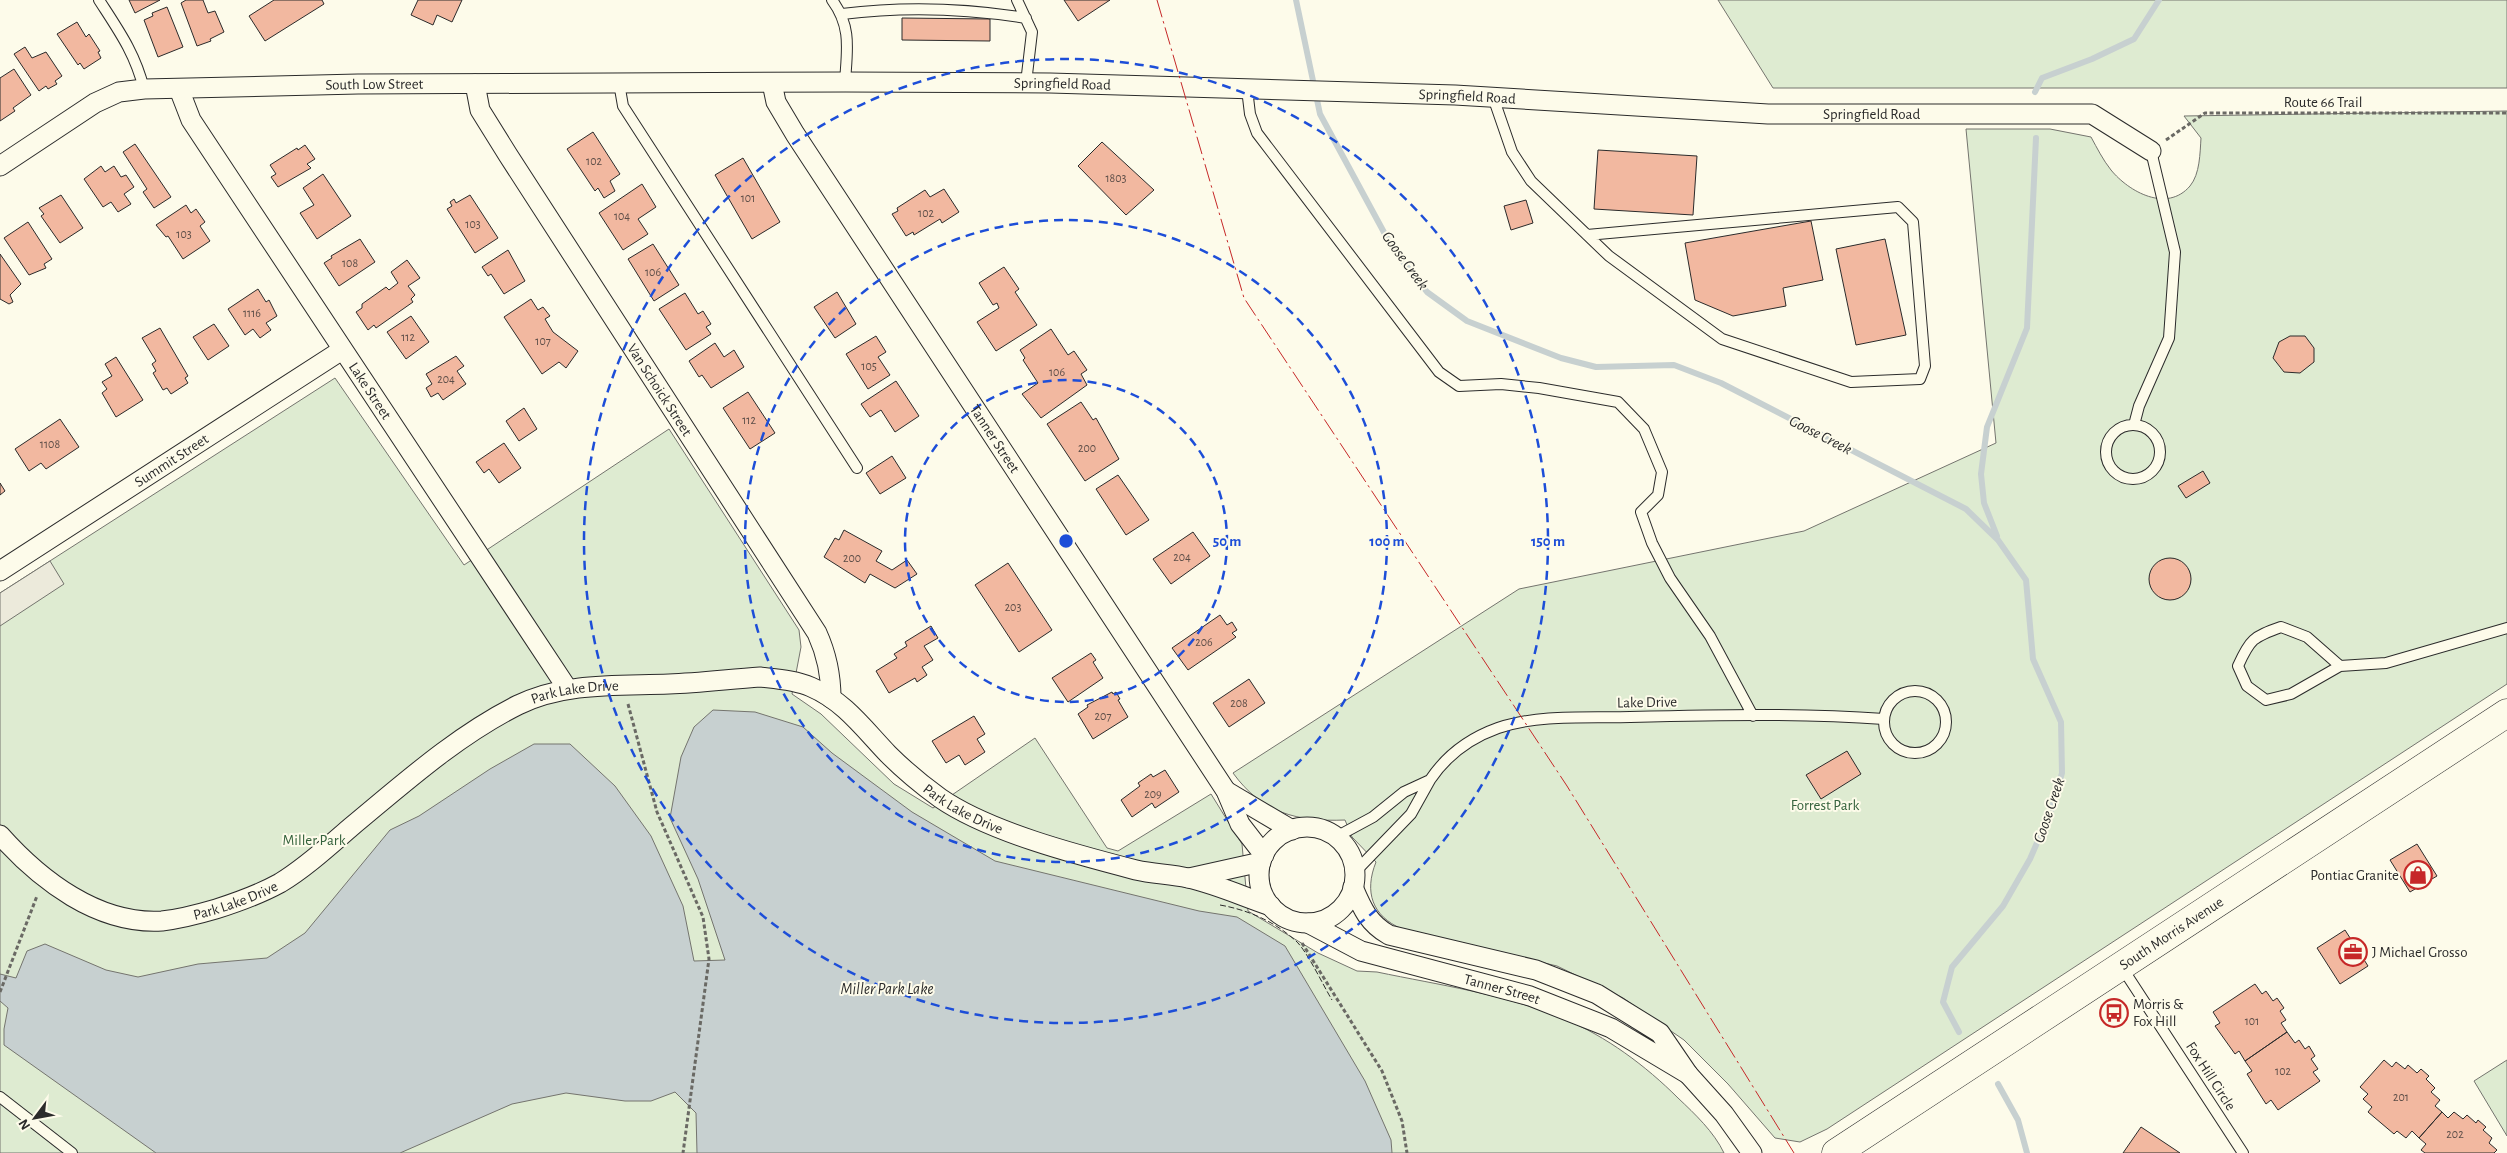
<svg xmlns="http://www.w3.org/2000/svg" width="2507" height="1153" font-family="'Alegreya Sans',sans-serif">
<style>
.green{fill:#deebd1;stroke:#74746e}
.parking{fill:#eceadb;stroke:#74746e}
.water{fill:#c7d0d0;stroke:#74746e}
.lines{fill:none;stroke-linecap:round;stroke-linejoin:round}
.stream{stroke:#c7d0d0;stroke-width:6}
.building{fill:#f2b8a0;stroke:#2b2b2b}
.service-casing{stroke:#2b2b2b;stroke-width:12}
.minor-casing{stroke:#2b2b2b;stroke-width:21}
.secondary-casing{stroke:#2b2b2b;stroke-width:29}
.path{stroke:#6a6964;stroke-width:3;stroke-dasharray:4 2.5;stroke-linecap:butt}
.service{stroke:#fdfbea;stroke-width:10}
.minor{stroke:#fdfbea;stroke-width:19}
.secondary{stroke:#fdfbea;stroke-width:28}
.fence{stroke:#2b2b2b;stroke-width:1;stroke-dasharray:6 2.5;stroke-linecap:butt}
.power{stroke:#c62828;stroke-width:1;stroke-dasharray:18 4 2.5 4;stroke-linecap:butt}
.ring{fill:none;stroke:#1d4ed8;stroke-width:2.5;stroke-dasharray:9 6}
.labels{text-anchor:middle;stroke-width:4;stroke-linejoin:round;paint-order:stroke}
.number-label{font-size:12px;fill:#5d4e48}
.street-label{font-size:15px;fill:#2b2b2b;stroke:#fdfbea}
.park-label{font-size:15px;fill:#34623c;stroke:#fdfbea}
.poi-label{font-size:15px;fill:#2b2b2b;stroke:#fdfbea;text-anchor:start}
.water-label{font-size:16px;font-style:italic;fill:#2b2b2b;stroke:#fdfbea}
.centre{fill:#1d4ed8;stroke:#fdfbea;stroke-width:2.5}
.ring-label{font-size:15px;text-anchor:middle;font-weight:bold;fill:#1d4ed8;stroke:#fdfbea;stroke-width:4;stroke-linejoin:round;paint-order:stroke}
</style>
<rect width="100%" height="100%" fill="#fdfbea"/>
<path class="green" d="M1718 0H2507V88H1773Z
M2507 111V684L1827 1129 1800 1142 1775 1138 1728 1084 1684 1040 1623 998 1557 966 1402 929C1372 916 1364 892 1376 862L1352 837 1345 820C1297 822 1262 813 1233 773L1519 589 1804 531 1996 443 1966 129H2050L2091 137C2097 148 2103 160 2111 170 2129 192 2167 213 2190 186 2200 174 2200 153 2201 138L2184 116Z
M335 378 464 565 669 429 799 630 801 647 792 694 821 714 894 784 933 808 1035 738 1107 848 1118 851 1211 794 1242 844 1248 911 1318 953 1357 971 1377 972C1439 985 1505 994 1564 1019 1606 1036 1646 1066 1678 1098 1695 1114 1714 1132 1724 1153H0V593Z
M2507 1060V1136L2474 1081Z"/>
<path class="parking" d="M50 561 64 584 0 626V593Z"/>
<path class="water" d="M713 710 755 712 803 727 832 753 912 812 995 861 1199 911 1237 917 1285 946 1365 1081 1391 1140 1392 1153H697L696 1113 675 1092 651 1101H625L566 1093 512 1104 400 1153H156L4 1045V1029L8 1008 0 1001V974L16 978 27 951 45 944 106 970 138 977 198 964 267 958 305 933 390 830 419 816 490 769 534 744H570L615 786 651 836 683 906 694 961 725 960 698 879 670 818 681 757 694 727Z"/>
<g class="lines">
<path class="stream" d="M1296 0 1320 114 1393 249 1427 292 1467 321 1561 358 1596 367 1674 365 1721 383 1966 509 1998 540 2026 580 2033 659 2061 722 2062 773 2052 808 2030 859 2003 906 1952 967 1943 1002 1959 1032
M2035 92 2042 78 2092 59 2134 39 2159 0
M1997 536 1984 503 1981 474 1987 427 2027 328 2036 138
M1998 1084 2018 1120 2027 1153"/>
</g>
<path class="building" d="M129 0H160L135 13Z
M186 0H203L208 13 215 11 224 32 210 39 211 41 197 46 181 3Z
M274 0H322L324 4 265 41 249 16Z
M418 0H462L452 22 437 15 433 25 411 15Z
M1064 0H1110L1078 21Z
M167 7 183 47 158 57 144 20 153 16 152 13Z
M902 18 990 19V41L902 40Z
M77 22 86 37 89 34 100 51 98 52 101 58 84 69 80 63 78 65 57 34Z
M25 47 32 58 46 52 62 76 55 81 57 84 48 89 46 86 39 91 14 54Z
M14 69 31 95 13 108 15 111 0 121V78Z
M593 132 620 174 610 181 615 191 604 198 598 188 595 191 567 149Z
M1102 142 1154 190 1126 215 1078 166Z
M135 144 171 197 154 208 143 192 147 189 123 152Z
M305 145 315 159 307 164 311 168 278 187 271 177 276 174 270 165 297 148 298 150Z
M1598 150 1697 156 1693 215 1594 209Z
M743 158 780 222 752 239 715 175Z
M101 166 105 172 114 166 121 177 126 175 134 187 124 194 131 204 118 212 111 202 103 207 84 179Z
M323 174 351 216 317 239 300 213 314 205 303 188Z
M642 184 656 207 638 219 648 234 623 250 599 213Z
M944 189 959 212 942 223 940 219 914 235 913 232 906 236 892 214 898 211 897 208 925 190 930 197Z
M61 195 83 228 60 243 41 216 44 214 39 208Z
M470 195 498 238 475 253 447 209 452 206 450 202 454 199 456 203Z
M1526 200 1533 223 1511 230 1504 206Z
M186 205 191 213 196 209 205 222 200 226 210 241 183 259 168 236 166 237 156 225Z
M1811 221 1823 280 1783 288 1786 306 1733 316 1695 300 1685 243Z
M28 222 52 259 44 264 46 268 29 275 4 238Z
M360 239 375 262 339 286 324 263 332 258 331 256Z
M1885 239 1906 335 1856 345 1836 249Z
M653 244 679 285 654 301 628 259Z
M508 250 525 281 504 294 491 274 488 276 482 267Z
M0 254 21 284 10 295 13 302 9 304 0 299Z
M407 260 420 278 408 286 415 295 411 299 413 302 376 328 374 325 368 330 356 312 362 308V304L386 287 389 290 398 283 391 272Z
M1004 267 1019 289 1015 292 1037 325 996 351 977 322 999 308 997 303 993 305 979 283Z
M258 289 266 302 269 300 277 316 266 323 271 330 260 338 253 329 245 335 228 309Z
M837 292 856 324 835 338 814 307Z
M685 293 698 314 703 311 711 324 706 327 711 334 686 350 659 309Z
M531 299 538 310 543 307 550 316 545 319 553 332 578 351 566 368 559 362 542 374 504 317Z
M411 316 429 342 406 359 387 332Z
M214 324 229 346 208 360 193 337Z
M160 328 188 376 185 378 188 383 171 394 167 388 163 390 153 373 156 371 152 364 156 361 142 338Z
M1051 329 1068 355 1074 351 1087 370 1081 374 1087 385 1041 418 1022 394 1038 383 1023 360 1025 358 1020 350Z
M876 336 886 352 878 357 890 375 868 389 846 354Z
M2290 336H2305L2314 348V362L2300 373 2284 372 2273 358 2279 342Z
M715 343 724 357 734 350 744 367 711 388 702 375 699 377 689 361Z
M456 356 464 366 457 371 466 384 443 400 438 393 431 397 426 388 432 384 426 374Z
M116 357 143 400 116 417 102 393 107 389 102 382 112 376 105 364Z
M896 381 919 416 895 432 881 410 870 417 861 404Z
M748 392 775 433 750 449 723 408Z
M1081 402 1093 420 1096 418 1119 459 1085 481 1047 424Z
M524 408 537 429 519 441 506 421Z
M60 419 79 447 46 469 41 463 29 471 15 449Z
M504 443 521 468 499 483 489 469 484 473 476 462Z
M892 456 906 478 880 494 866 473Z
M2203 471 2210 483 2186 498 2178 486Z
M1118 475 1149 520 1126 535 1096 489Z
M0 483 5 491 0 495Z
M844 530 882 551 876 561 892 570 907 560 917 574 895 588 870 574 865 583 824 557 835 538 839 540Z
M1193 532 1210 556 1171 584 1153 559Z
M2149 579a21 21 0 1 1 42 0a21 21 0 1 1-42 0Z
M1008 563 1052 630 1019 652 975 585Z
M1220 615 1227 625 1232 622 1237 630 1232 633 1236 637 1188 670 1172 648Z
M931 626 938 638 924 646 933 660 922 667 927 675 917 682 915 678 889 693 876 671 897 658 894 654 907 646 905 642Z
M1091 653 1096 660 1093 662 1103 678 1068 702 1052 678Z
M1249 679 1265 703 1229 727 1213 703Z
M1112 692 1113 694 1116 692 1120 699 1118 700 1128 717 1093 739 1078 714 1088 707 1087 705Z
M974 716 985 734 977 739 985 752 965 765 959 755 946 763 932 741Z
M1847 751 1861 774 1821 799 1806 775Z
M1165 770 1179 792 1155 808 1152 803 1132 817 1121 800 1140 786 1138 783 1151 774 1153 777Z
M2417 844 2437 876 2410 892 2390 860Z
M2345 930 2368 966 2340 984 2317 948Z
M2255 984 2262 994 2266 991 2273 1001 2277 998 2284 1008 2280 1011 2286 1020 2281 1023 2287 1032 2245 1061 2239 1051 2235 1054 2215 1026 2220 1023 2213 1012Z
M2287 1032 2295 1043 2299 1040 2305 1049 2309 1046 2315 1056 2311 1059 2318 1069 2313 1072 2320 1081 2278 1110 2271 1100 2266 1104 2247 1074 2252 1071 2245 1061Z
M2384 1060 2392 1067 2396 1062 2405 1069 2408 1065 2417 1073 2421 1069 2429 1076 2426 1079 2435 1088 2431 1092 2440 1100 2435 1106 2442 1112 2419 1138 2412 1131 2406 1138 2397 1131 2394 1134 2368 1112 2372 1107 2363 1099 2368 1094 2360 1087Z
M2442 1112 2448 1118 2454 1112 2463 1119 2467 1115 2476 1123 2478 1120 2486 1127 2483 1130 2492 1138 2489 1143 2497 1150 2494 1153H2425L2421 1150 2426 1144 2419 1138Z
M2141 1127 2180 1153H2123Z"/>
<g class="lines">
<defs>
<path id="service" d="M99 0C119 31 135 53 144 89
M832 0C852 27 847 50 845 82
M1017 0 1032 32 1026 83
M842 14C905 6 964 8 1026 18
M619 83 623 106 857 468
M1247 89 1250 114 1257 133 1439 372 1459 386 1501 384 1539 388 1618 402 1644 429 1662 472 1658 495 1641 512 1652 543 1670 578 1710 636 1753 716
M1493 97 1512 152 1531 181 1609 256 1722 339 1851 382 1920 379 1925 366 1913 222 1898 207 1587 235
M2134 425 2139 406 2169 338 2175 252 2151 151
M2106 452a27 27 0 1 1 54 0a27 27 0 1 1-54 0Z
M2340 666 2307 637 2281 627C2253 637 2250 639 2238 666L2247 686 2266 700 2291 694 2340 666 2386 663 2507 628
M1884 722a31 31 0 1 1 62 0a31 31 0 1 1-62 0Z
M1430 780C1446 756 1470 738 1498 728 1539 714 1587 718 1630 717 1715 715 1800 713 1884 719
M1336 837 1373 817 1404 792 1430 780 1411 814 1355 872
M2121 966 2243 1153
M0 1097 72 1153"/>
<g id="minor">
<path id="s1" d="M772 83 776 102 795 134 1226 791 1240 824 1264 855"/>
<path id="s2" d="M475 84 480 110 508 155 817 633C827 655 831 674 831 698"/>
<path id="s3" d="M179 89 191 120 567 688"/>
<path id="s4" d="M0 166 95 103 119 92 144 89 358 84 845 82 1050 83 1455 95 1768 114H2092L2151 151"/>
<path id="s5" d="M0 571 342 350"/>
<path d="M1226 791 1292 830"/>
<circle cx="1307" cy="875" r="48"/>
<path id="s6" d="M0 835C40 880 98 925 162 921 180 919 199 914 216 909 238 902 260 894 280 883 305 868 329 846 351 827 403 784 456 736 518 705 565 682 618 686 669 684 699 683 730 679 760 677 777 679 795 680 811 687 844 701 864 729 888 754 904 770 922 785 940 798 989 832 1078 855 1136 870 1153 874 1171 874 1188 878 1216 884 1244 897 1271 906"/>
<path d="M1189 878 1261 862"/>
<path id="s7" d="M1308 923 1361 951 1530 996 1611 1028 1688 1074 1660 1033 1597 994 1536 970 1389 935C1368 923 1362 908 1353 887"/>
<path d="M1688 1074 1724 1114 1752 1153"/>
</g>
<g id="secondary">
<path id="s8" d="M1836 1153 2507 713"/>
</g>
</defs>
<use href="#service" class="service-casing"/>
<use href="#minor" class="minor-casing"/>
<use href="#secondary" class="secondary-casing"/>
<path class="path" d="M2166 140 2205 113H2507
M628 704 657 812 703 917 709 959 683 1153
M1302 943 1382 1071 1402 1121 1407 1153
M0 992 37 896"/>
<use href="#service" class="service"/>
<use href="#minor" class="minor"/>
<use href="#secondary" class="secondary"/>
<path class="fence" d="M1220 905C1248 910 1274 921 1296 941 1307 951 1323 985 1332 1000"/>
<path class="power" d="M1157 0 1244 298 1567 786 1794 1153"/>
</g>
<g class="ring">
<circle cx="1066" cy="541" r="161"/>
<circle cx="1066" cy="541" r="321"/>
<circle cx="1066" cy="541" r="482"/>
</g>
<defs>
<symbol id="shop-ring" viewBox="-11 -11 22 22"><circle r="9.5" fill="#fdfbea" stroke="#c62828" stroke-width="1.5"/><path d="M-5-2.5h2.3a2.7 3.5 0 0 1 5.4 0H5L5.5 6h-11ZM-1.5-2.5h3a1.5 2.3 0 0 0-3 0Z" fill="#c62828"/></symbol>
<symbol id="office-ring" viewBox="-11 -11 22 22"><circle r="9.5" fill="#fdfbea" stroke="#c62828" stroke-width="1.5"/><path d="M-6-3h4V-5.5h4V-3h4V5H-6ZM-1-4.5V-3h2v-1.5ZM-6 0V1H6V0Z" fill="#c62828"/></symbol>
<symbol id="bus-ring" viewBox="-11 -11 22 22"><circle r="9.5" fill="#fdfbea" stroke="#c62828" stroke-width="1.5"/><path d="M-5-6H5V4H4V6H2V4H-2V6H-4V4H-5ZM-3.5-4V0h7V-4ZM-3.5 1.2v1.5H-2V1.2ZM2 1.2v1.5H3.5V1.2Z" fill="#c62828"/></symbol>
</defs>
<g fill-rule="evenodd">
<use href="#shop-ring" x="2402" y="859" width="32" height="32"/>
<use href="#office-ring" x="2337" y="936" width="32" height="32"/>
<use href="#bus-ring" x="2098" y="997" width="32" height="32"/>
</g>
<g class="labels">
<g class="number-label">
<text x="594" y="165">102</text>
<text x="1116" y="182">1803</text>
<text x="748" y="202">101</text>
<text x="926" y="217">102</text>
<text x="622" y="220">104</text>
<text x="473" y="228">103</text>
<text x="184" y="238">103</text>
<text x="350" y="267">108</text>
<text x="653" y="276">106</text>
<text x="252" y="317">1116</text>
<text x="408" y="341">112</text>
<text x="543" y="345">107</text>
<text x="869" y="370">105</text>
<text x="1057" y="376">106</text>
<text x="446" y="383">204</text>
<text x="749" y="424">112</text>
<text x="50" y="448">1108</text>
<text x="1087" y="452">200</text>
<text x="1182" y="561">204</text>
<text x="852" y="562">200</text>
<text x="1013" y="611">203</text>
<text x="1204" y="646">206</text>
<text x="1239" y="707">208</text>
<text x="1103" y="720">207</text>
<text x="1153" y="798">209</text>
<text x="2252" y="1025">101</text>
<text x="2283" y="1075">102</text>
<text x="2401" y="1101">201</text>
<text x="2455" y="1138">202</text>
</g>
<g class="street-label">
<text dy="5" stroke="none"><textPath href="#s4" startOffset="396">South Low Street</textPath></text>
<text dy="5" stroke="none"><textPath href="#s4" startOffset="1084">Springfield Road</textPath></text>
<text dy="5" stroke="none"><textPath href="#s4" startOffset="1489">Springfield Road</textPath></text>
<text x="2323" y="107">Route 66 Trail</text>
<text dy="5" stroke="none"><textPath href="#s4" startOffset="1894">Springfield Road</textPath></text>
<text dy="5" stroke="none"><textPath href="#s2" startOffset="359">Van Schoick Street</textPath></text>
<text dy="5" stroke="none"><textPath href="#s3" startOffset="358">Lake Street</textPath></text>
<text dy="5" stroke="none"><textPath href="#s1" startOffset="421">Tanner Street</textPath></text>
<text dy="5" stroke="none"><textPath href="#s5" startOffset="204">Summit Street</textPath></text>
<text dy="5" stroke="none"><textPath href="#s6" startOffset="671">Park Lake Drive</textPath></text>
<text transform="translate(1647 702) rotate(-1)" y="5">Lake Drive</text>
<text dy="5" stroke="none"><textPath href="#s6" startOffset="1106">Park Lake Drive</textPath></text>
<text dy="5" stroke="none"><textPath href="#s6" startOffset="266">Park Lake Drive</textPath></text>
<text dy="5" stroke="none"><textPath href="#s8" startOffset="401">South Morris Avenue</textPath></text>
<text dy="5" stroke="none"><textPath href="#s7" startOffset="206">Tanner Street</textPath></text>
<text transform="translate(2211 1076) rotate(57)" y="5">Fox Hill Circle</text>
</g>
<g class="park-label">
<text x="1825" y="810">Forrest Park</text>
<text x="314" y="845">Miller Park</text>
</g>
<g class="poi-label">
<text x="2399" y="880" text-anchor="end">Pontiac Granite</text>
<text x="2372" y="957">J Michael Grosso</text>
<text x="2133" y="1009">Morris &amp;<tspan x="2133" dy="17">Fox Hill</tspan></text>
</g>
<g class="water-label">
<text transform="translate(1406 260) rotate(54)" y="6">Goose Creek</text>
<text transform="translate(1821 434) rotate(27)" y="6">Goose Creek</text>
<text transform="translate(2048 810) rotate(-71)" y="6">Goose Creek</text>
<text x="887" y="994">Miller Park Lake</text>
</g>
</g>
<circle cx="1066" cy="541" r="8" class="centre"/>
<g class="ring-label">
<text x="1227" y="546">50 m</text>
<text x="1387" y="546">100 m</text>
<text x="1548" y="546">150 m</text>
</g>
<g transform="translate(35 1118) rotate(238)" stroke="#fdfbea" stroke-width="4" paint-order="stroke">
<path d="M0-4L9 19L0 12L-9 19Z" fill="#2b2b2b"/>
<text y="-8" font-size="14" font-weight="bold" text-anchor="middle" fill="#2b2b2b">N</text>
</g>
</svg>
